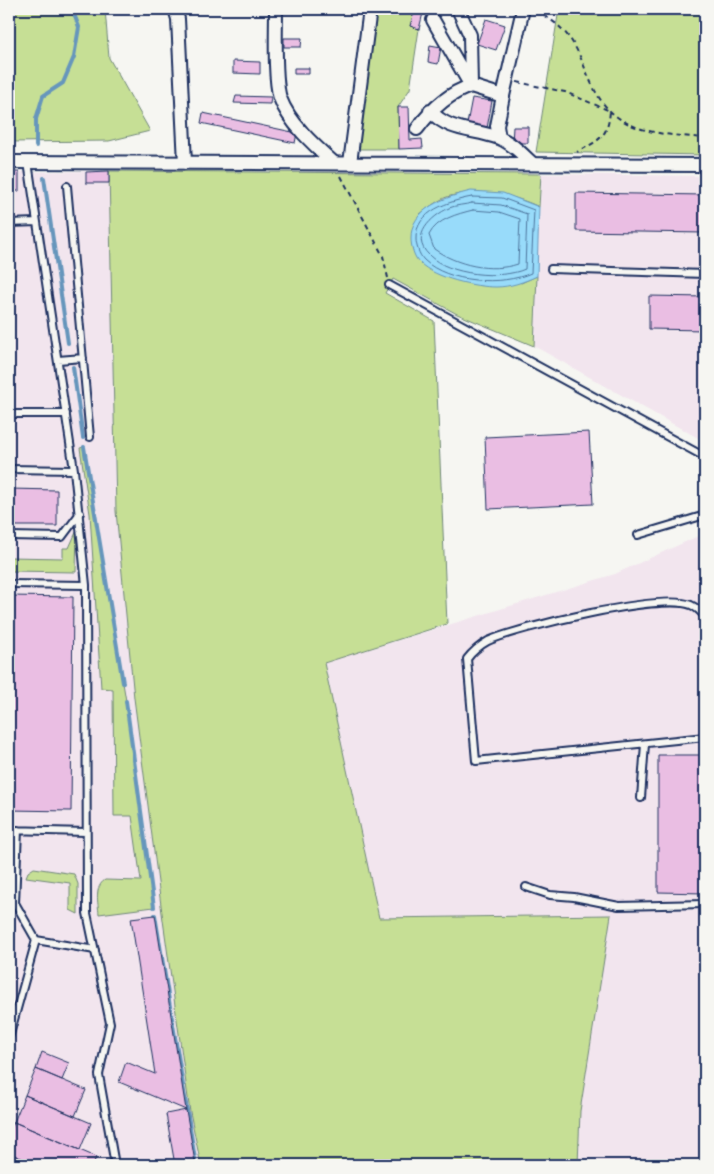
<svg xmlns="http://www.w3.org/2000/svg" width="714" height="1174" font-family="'Shantell Sans',sans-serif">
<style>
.built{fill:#f2e5ee}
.green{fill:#c6df95;stroke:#70877a}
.water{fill:#98dbfa;stroke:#6696bc}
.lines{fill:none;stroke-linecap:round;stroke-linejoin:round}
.shore{stroke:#4d749c;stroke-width:1}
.stream{stroke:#6696bc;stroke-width:4}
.building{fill:#eabee3;stroke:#1b2f5e}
.service-casing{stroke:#1b2f5e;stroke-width:10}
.minor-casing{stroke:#1b2f5e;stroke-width:16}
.path{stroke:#1b2f5e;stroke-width:2;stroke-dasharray:5 4;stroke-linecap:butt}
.service{stroke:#f6f6f2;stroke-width:6}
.minor{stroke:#f6f6f2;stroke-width:12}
</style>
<rect width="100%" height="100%" fill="#f6f6f2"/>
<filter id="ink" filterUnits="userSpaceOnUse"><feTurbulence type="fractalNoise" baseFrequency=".02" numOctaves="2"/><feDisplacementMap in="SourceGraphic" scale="10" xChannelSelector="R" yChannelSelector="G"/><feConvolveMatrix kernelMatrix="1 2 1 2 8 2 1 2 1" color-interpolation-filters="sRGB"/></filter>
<g filter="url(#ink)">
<path class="built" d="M109 171 134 698 162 913 190 1112 201 1165H9V172Z
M541 174 705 176V442L534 346Z
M705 536V1165H578L580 1111 610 915 379 918 324 663 615 574 696 537Z"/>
<path class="green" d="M9 9H105L109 58 150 131 109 141 9 142Z
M370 9H415L410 26 419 29 410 89 398 107 399 149H357Z
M559 9H705V155L536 152Z
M109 171 541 174 539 207C512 194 476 188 447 197 438 200 428 208 420 214L521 283 537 276 534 346 457 314 393 279 385 293 434 321 447 624 324 663 379 918 611 915 580 1111 578 1165H201L190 1112 162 913 134 698 116 511Z
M84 447 126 701 154 907 99 914C98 902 94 887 105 880L141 881 132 816H114L113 689 101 688 90 514 80 448Z
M77 530 76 572 9 571V557L63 558V548H69Z
M34 868 74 874 78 884V914L70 910V883L26 877 28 872Z"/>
<path class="water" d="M471 191 503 193 539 207 537 276C524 282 510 287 496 287 475 287 435 278 420 263 414 258 411 246 411 239 410 208 446 197 471 191Z"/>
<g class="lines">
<path class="shore" d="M472 197 502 198 534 210 531 273C502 286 448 283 424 260 419 255 416 245 416 239 415 211 450 201 472 197Z
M472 203 501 205 527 214 525 269C501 280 448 275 429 255 409 236 432 216 449 208 456 205 465 205 472 203Z
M473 210 499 212 520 219 518 264C490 273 457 265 434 249L429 235C437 219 457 214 473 210Z"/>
<path class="stream" d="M36 146V119L43 96 63 83 74 57 79 27 72 9
M44 178 68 343
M73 367 83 438
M84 447 123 683
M126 701 154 907
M155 915 196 1165"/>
</g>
<path class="building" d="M415 9H424L419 29 410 26Z
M486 19 505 25 496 50 477 44Z
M284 38H302L301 47H284Z
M430 45 441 47 438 64 428 62Z
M233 61 260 62V74L233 73Z
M294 68H309V74H294Z
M236 96 271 97 270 104 234 103Z
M472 98 492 101 487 128 467 124Z
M398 107H409L410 140 422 139 423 148 399 149Z
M203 113 297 133 295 143 201 123Z
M513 127H528V143H512Z
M109 171V183H86V172Z
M9 172H19V191H9Z
M576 193 705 195V233L576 231Z
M649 296 705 297V330L649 329Z
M589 432 593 504 488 509 485 437Z
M9 489 57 490V526H9Z
M9 596 73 597 71 811 9 810Z
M658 755H704V893L658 892Z
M155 915 186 1110 119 1082 126 1062 155 1074 131 918Z
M42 1052 69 1063 62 1080 36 1069Z
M36 1069 86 1090 75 1116 25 1095Z
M25 1095 91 1123 80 1150 14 1122Z
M186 1110 195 1162 175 1165 166 1114Z
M14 1122 96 1157 93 1165H37L9 1153V1134Z
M9 1153 37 1165H9Z"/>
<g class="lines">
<defs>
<path id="service" d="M28 162 74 470 86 585
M67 186 90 437
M9 223 37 222
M551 269 705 274
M389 285 705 457
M58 360 83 358
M9 414H66
M9 469 74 470
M638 535 705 515
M9 536 62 537 80 513
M9 584 86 585 87 913 110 1023 99 1075 115 1165
M705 617C701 612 698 608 691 605 661 593 519 627 488 641 479 646 473 651 467 659L476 761 705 737
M705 709V719
M641 798 645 744
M9 830 86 832
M18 830 15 903 36 940 95 950
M526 887 550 895 574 897 619 906 705 904
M9 1038 36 940"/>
<path id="minor" d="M175 9 178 19 185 163
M276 9C276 31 274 79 280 98 289 123 315 146 334 163
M433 20 471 86 503 96 523 9
M430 111C451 133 473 128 499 138 511 142 523 155 533 164
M417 129C431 110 448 93 471 86L470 35 458 9
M499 138 497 126 503 96
M9 162 705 165
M350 163 370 9"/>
</defs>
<use href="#service" class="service-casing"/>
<use href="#minor" class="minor-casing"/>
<path class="path" d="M536 12C588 34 579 81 610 111 635 135 674 135 705 138
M517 82 565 92 610 111C608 138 599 140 577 152
M341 176 383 256 388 278"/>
<use href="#service" class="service"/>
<use href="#minor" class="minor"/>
</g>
</g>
<rect width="714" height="1174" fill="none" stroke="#f6f6f2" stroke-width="30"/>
<rect x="15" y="15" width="684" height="1144" fill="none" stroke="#1b2f5e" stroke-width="2" filter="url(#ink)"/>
</svg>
